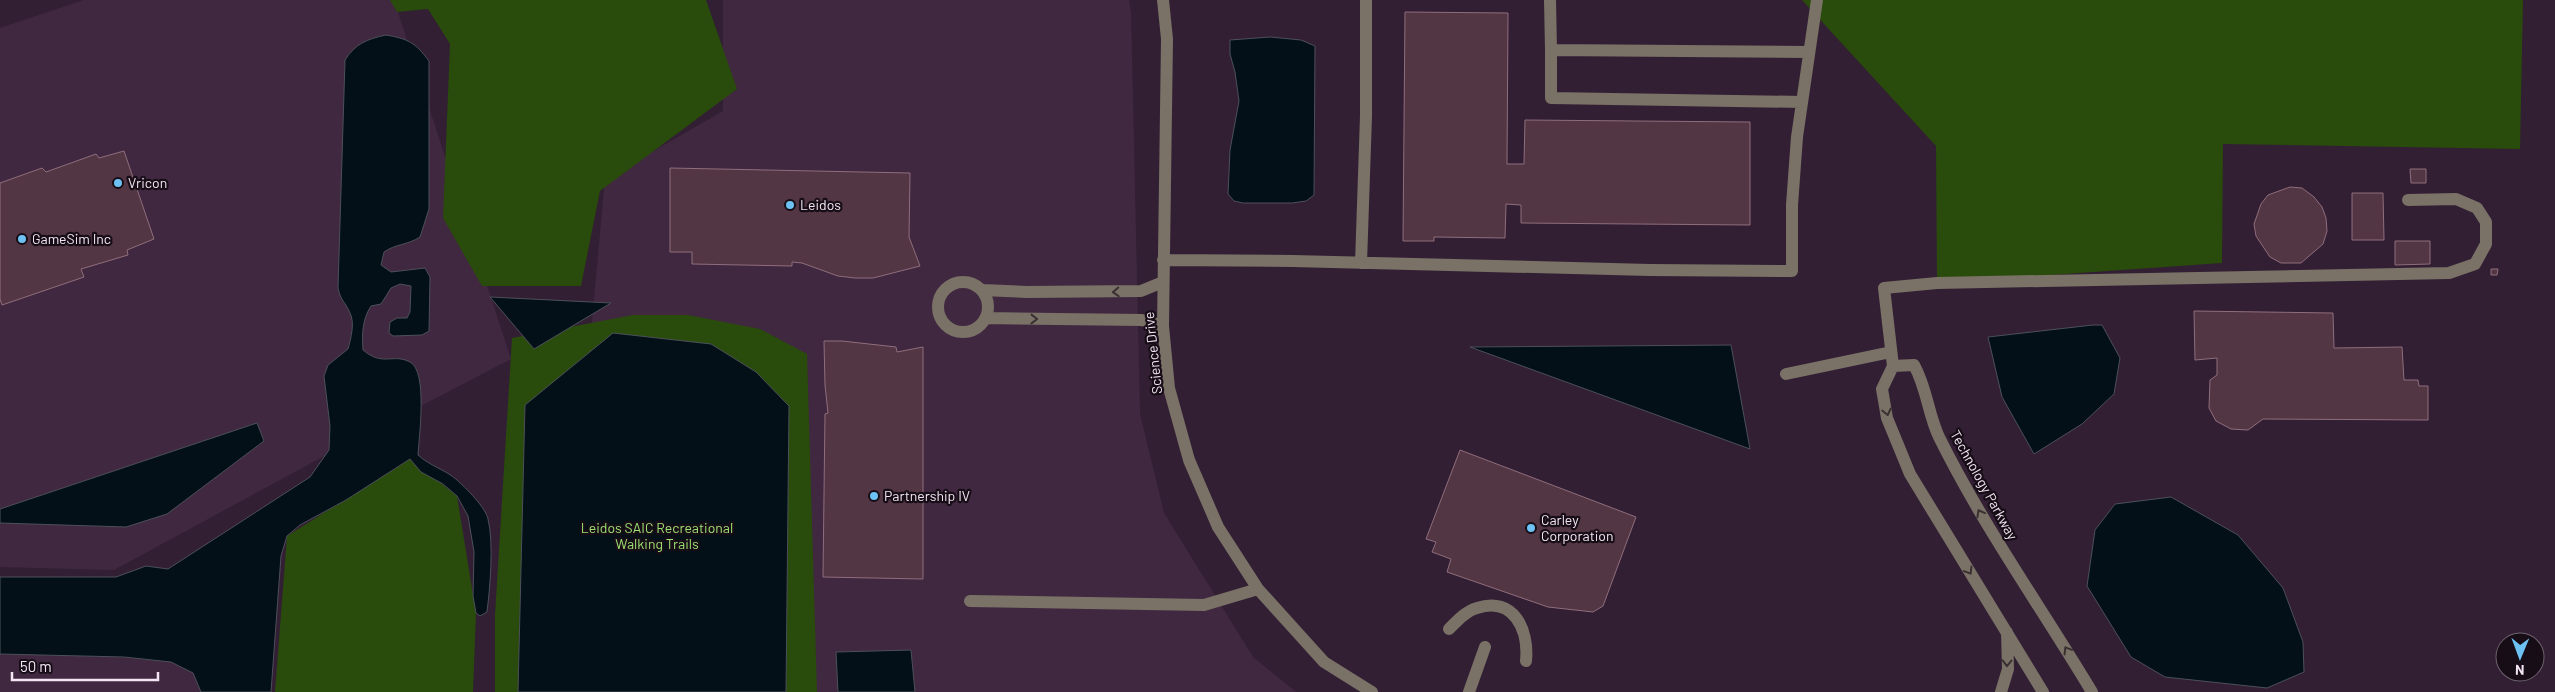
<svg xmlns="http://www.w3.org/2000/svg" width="2555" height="692" font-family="Barlow,sans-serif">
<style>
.built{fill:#412841}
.green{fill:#294b0b}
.water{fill:#041018;stroke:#4c505a}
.building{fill:#533643;stroke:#8f6e7c}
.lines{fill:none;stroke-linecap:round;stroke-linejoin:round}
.minor{stroke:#7a7266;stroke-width:12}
.oneway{stroke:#393032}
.poi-dot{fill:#6ec2f3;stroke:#160d16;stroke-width:2}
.labels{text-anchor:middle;stroke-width:4.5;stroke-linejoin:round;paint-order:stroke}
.poi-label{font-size:14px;fill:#f3e5f3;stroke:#160d16;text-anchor:start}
.street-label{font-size:14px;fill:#f3e5f3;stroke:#160d16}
.park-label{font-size:14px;fill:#9ee171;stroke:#160d16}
</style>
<rect width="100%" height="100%" fill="#331f34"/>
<path class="built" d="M84 0H394L511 359 315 461 114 570 0 567V28Z
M723 0H1129L1131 13 1140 414 1164 513 1253 657 1296 692H780L591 332 605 179 723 111Z
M0 654 91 655 171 662 193 673 201 692H0Z"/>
<path class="green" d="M390 0H706L737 89 600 191 581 286H482L443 218 450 44 428 9 397 12Z
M1802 0H2523L2520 149 2223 144 2222 263 1937 283 1936 146Z
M633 315H688L760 329 807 354 817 692H495V615L512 338Z
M410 459 457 496 476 613 473 692H275L287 536Z"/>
<path class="water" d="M386 35C408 39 415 42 429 61V209L420 237C408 245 395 244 384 252L381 265 391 272 425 268 430 277 429 331 422 335 393 336 389 333 390 322 397 318H407L410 312 411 286 400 284 391 288 381 304 371 306C362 320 362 334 363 350 383 367 393 353 410 362 428 371 419 437 418 455 430 466 446 470 457 480 466 488 486 508 488 519 494 543 490 588 487 612L480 616 476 613 473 596 474 552 468 516 457 496 443 484 421 472 410 459 346 500 300 525 287 536 281 556 271 692H201L193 673 171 662 124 657 0 654V577H116L146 566 168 569 310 477 329 450 330 426 324 376 328 365 348 349C351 338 355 323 350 313 345 301 341 302 338 288L345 60C355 44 367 39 386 35Z
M1270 37 1301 40 1315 46 1314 195 1306 201 1292 203H1243L1234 201 1228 194 1230 150 1239 101 1235 72 1230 54V40Z
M490 297 611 303 534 349Z
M2093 325H2102L2120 358 2114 394 2082 424 2034 454 2002 397 1988 337Z
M613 333 711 344 756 372 789 406 786 692H518L525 405Z
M1731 345 1750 449 1470 347Z
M257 423 264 441 167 514 126 527 0 523V509Z
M2171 497 2238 535 2283 588 2303 642 2304 672 2267 688 2165 677 2131 657 2087 586 2095 530 2115 504Z
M911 650 915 692H838L836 652Z"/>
<path class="building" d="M1405 12 1508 13 1507 164H1524L1525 120 1750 122V225L1521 223V205L1506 204 1505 238 1434 237V241H1403Z
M124 151 154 239 127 250 128 255 81 269 84 277 2 305 0 299V183L42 168 46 172 96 154 99 158Z
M670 168 910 173 909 237 920 266 873 278H855L838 276 802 263 792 262V266L692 264V252H670Z
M2410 169H2426V183H2411Z
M2290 187 2302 188 2314 197 2322 207 2326 218 2327 231 2323 244 2301 263H2281L2270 257 2256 236 2254 224 2261 204 2268 195Z
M2352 193H2383L2384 240H2352Z
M2395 241H2430V264L2395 265Z
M2491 269H2498L2497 275H2491Z
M2194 311 2333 313 2334 348 2402 347 2404 380H2418L2419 386H2428V420L2263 419 2248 430 2231 429 2216 421 2209 408 2210 380 2217 375V358L2195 360Z
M824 341H842L896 347 897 352 923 347V579L823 577 825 414 828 413 825 385Z
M1460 450 1636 517 1603 606 1593 612 1548 607 1447 572 1451 559 1432 552 1436 542 1426 539Z"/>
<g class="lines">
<path class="minor" d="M1163 0 1167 39 1163 326 1169 388 1189 460 1218 527 1258 589 1324 662 1372 692
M1550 0 1551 50
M1802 102 1551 98V50L1809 52
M1163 260 1293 261 1650 270 1792 271V205L1797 137 1817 0
M1361 263 1366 116V0
M938 307a25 25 0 1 1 50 0a25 25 0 1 1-50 0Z
M982 290 1027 292 1141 291 1163 282
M986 318 1142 320 1163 326
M1893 366 1884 288 1937 283 2449 273 2475 264 2486 244V222L2477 208 2456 199 2408 200
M1893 366 1914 365C1927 388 1928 414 1939 437 1983 526 2041 607 2092 692
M1893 366 1882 389 1887 418 1910 474 2043 692
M1786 374 1891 352
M970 601 1204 605 1258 589
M1449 629C1457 621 1466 611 1477 608 1514 596 1529 630 1526 661
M1469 692 1485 647
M2001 692 2008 669 2007 632"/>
</g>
<defs><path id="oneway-chevron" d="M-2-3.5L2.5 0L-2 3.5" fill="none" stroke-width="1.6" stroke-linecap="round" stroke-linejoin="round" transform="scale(1.25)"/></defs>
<g class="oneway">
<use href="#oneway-chevron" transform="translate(1116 292) rotate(177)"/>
<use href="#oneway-chevron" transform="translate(1034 319)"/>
<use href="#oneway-chevron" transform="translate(1887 412) rotate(77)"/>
<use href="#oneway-chevron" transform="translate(1980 513) rotate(-119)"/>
<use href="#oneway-chevron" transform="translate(1969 571) rotate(59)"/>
<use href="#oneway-chevron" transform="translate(2067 650) rotate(-121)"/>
<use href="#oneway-chevron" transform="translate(2007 663) rotate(91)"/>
</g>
<g class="poi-dot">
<circle cx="118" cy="183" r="5"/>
<circle cx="790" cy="205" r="5"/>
<circle cx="22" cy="239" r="5"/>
<circle cx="874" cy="496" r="5"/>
<circle cx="1531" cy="528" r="5"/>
</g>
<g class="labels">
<g class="poi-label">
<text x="128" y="188">Vricon</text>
<text x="800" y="210">Leidos</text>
<text x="32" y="244">GameSim Inc</text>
<text x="884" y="501">Partnership IV</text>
<text x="1541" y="525">Carley<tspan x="1541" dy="16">Corporation</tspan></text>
</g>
<g class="street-label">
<text transform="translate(1153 353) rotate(-96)" y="5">Science Drive</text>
<text transform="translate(1984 485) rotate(61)" y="5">Technology Parkway</text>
</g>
<g class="park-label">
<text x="657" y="533">Leidos SAIC Recreational<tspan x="657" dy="16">Walking Trails</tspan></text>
</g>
</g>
<g transform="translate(2520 657) rotate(181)"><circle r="24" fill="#160d16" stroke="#6e636e"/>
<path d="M0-4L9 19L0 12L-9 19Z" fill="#6ec2f3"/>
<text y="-8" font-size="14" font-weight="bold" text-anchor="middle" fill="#f3e5f3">N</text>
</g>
<path d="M12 672v8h146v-8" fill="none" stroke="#f3e5f3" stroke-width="2.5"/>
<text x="20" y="672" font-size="15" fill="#f3e5f3" stroke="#160d16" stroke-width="4" paint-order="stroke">50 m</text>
</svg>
